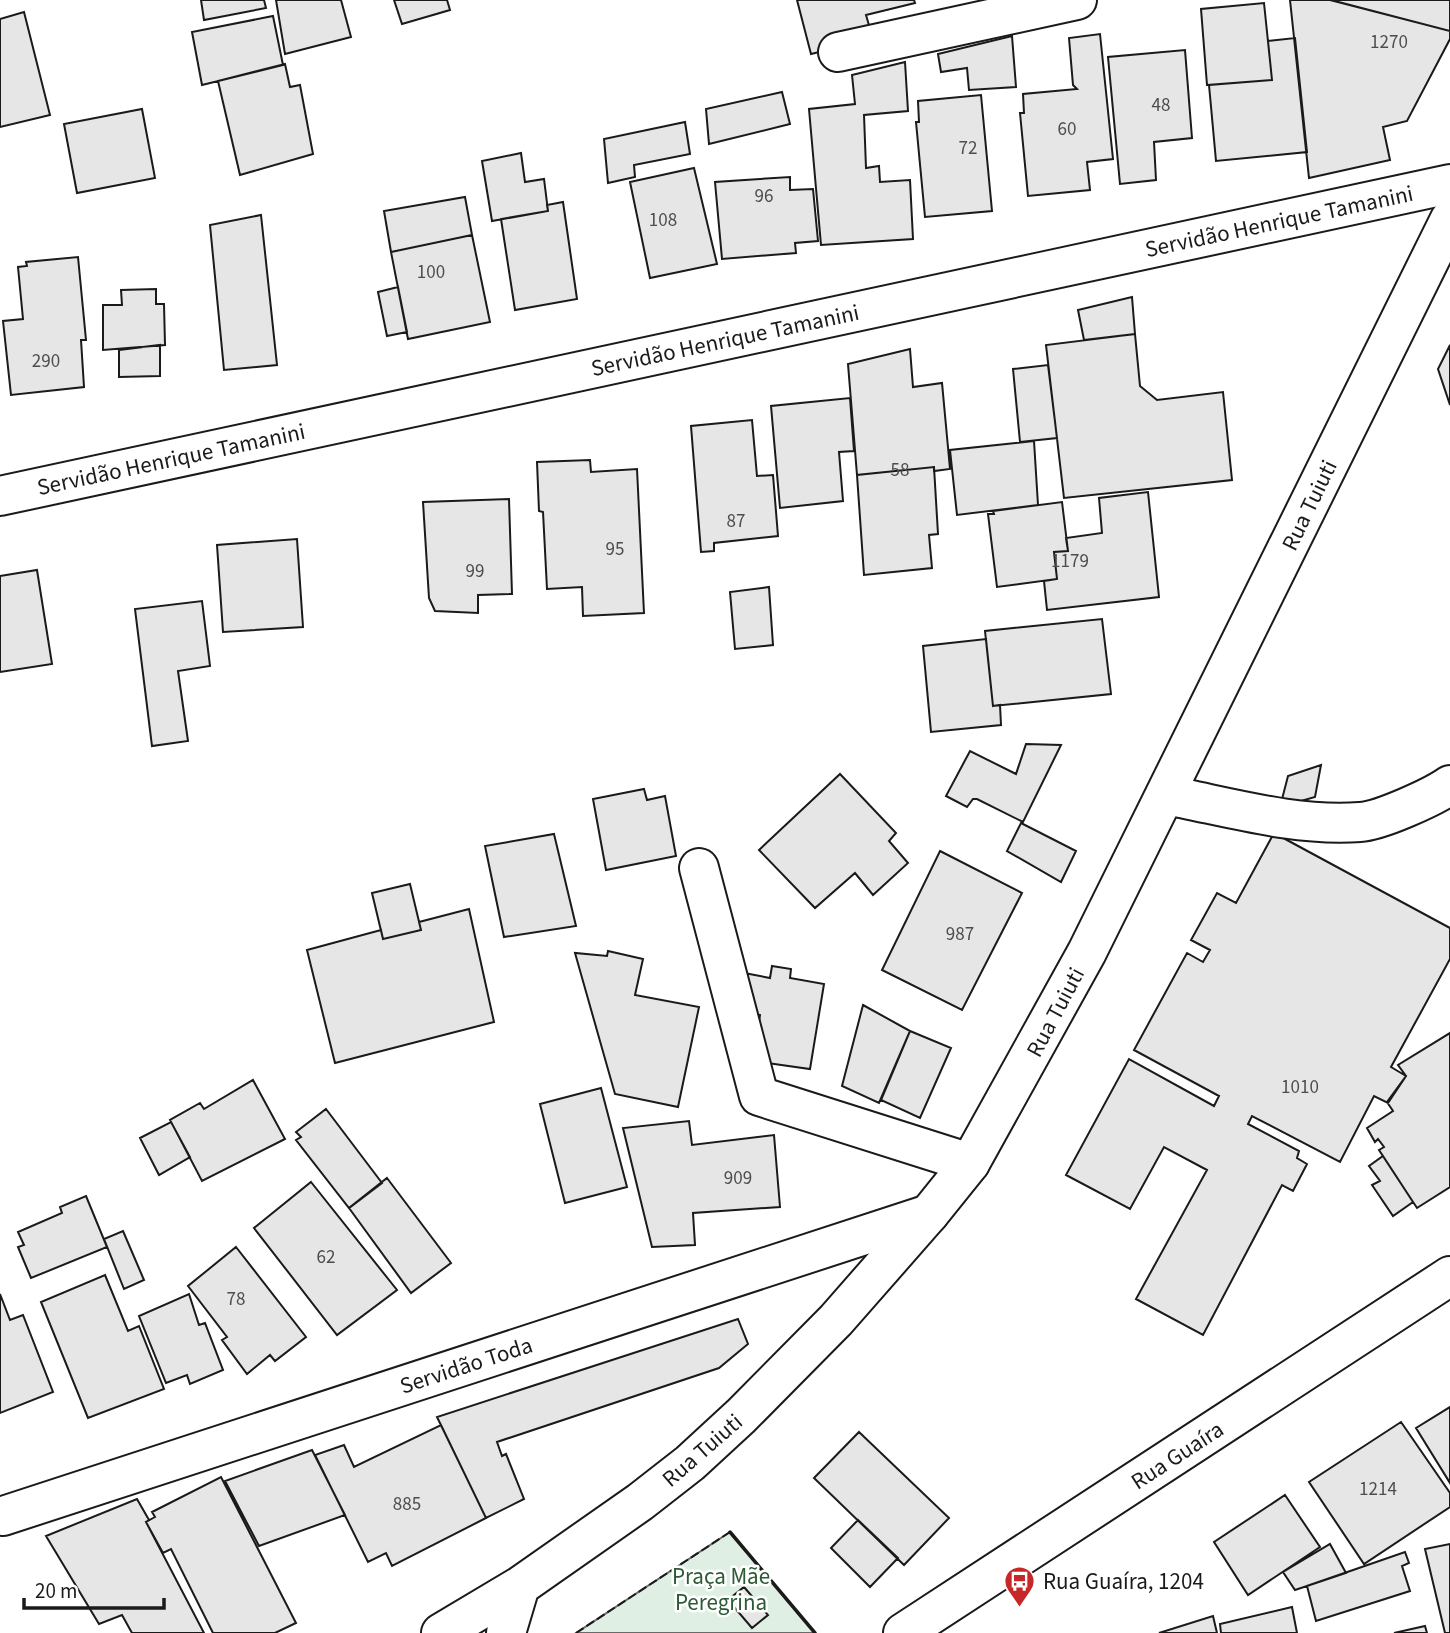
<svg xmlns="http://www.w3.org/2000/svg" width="1450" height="1633" font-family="'Source Sans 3',sans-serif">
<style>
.green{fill:#e0efe3;stroke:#6a6a6a;stroke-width:2}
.building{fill:#e6e6e6;stroke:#1a1a1a;stroke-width:2}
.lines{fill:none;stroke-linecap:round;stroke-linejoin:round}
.minor-casing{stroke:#1a1a1a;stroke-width:42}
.major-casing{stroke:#1a1a1a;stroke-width:42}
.minor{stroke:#fff;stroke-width:38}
.major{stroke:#fff;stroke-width:38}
.fence{stroke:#1a1a1a;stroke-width:2;stroke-dasharray:9 3.5;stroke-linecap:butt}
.wall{stroke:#1a1a1a;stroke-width:3.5}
.labels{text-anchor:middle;stroke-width:5;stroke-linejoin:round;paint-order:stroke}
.number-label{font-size:19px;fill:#4d4d4d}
.street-label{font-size:23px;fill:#1a1a1a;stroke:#fff}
.park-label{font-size:23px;fill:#2b5a34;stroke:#fff}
.poi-label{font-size:23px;fill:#1a1a1a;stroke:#fff;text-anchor:start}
</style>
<rect width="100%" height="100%" fill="#fff"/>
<path class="green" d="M730 1532 815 1633H576Z"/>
<path class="building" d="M201 0H264L266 8 204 20Z
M276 0H341L351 37 285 54Z
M394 0H447L450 10 402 24Z
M797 0H914L915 3 866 15 873 39 811 54Z
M1290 0H1331L1450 31V39L1407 121 1383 127 1390 160 1309 178Z
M1331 0H1450V31L1330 0Z
M1264 3 1272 80 1207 85 1201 9Z
M24 12 50 115 0 127V19Z
M273 16 283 65 202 85 192 32Z
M1100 34 1113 159 1087 162 1090 190 1028 196 1020 113H1024L1023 94 1077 89 1073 85 1069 38Z
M1012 36 1016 87 969 90 967 68 941 72 938 54Z
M1295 38 1307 152 1216 161 1209 85 1272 80 1268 41Z
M1185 50 1192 138 1154 142 1156 180 1120 184 1108 57Z
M905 62 908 111 864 115 866 168 879 166 880 182 910 180 913 239 821 245 809 109 855 104 852 75Z
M285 64 290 87 300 85 313 154 240 175 218 81Z
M782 92 790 124 709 144 706 109Z
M981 95 992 211 925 217 916 122H919L918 101Z
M142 109 155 178 77 193 64 124Z
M685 122 690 154 634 165 635 177 608 183 604 139Z
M521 153 525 182 544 179 548 211 492 221 482 161Z
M694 168 717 264 650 278 630 182Z
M790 177V190L813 189 818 241 795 243 796 253 722 259 715 182Z
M465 197 472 235 391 252 384 211Z
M563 202 577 299 515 310 501 219 548 211 547 205Z
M261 215 277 365 224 370 210 225Z
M472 235 490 322 408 339 391 252Z
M78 257 86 340H81L84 387 11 395 3 321 23 319 18 267 27 266 26 262Z
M398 287 407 332 387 336 378 292Z
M156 289V304H164L165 345 103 350V305H122L121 290Z
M1132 297 1135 334 1084 340 1078 310Z
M1135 334 1140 386 1157 400 1223 392 1232 480 1064 498 1046 345Z
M160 345V376L119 377V350Z
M1450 345V405L1438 369Z
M910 349 913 387 942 383 950 469 934 471V467L857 475 848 364Z
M1048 365 1057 438 1020 442 1013 369Z
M850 398 854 451 839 452 843 501 780 508 771 406Z
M752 420 757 476 773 475 778 536 714 543V551L701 552 691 426Z
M1034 441 1038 505 957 515 950 450Z
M590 460 591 472 637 469 644 613 583 616 582 587 547 589 543 512 539 511 537 462Z
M934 467 938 534 929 535 932 568 864 575 857 475Z
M1148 492 1159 597 1047 610 1044 581 1057 579 1054 552 1068 551 1066 538 1102 533 1099 498Z
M509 499 512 594 478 595V613L435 611 429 598 423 502Z
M1062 502 1068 551 1054 552 1057 579 997 587 988 514H994L993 511Z
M297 539 303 627 223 632 217 545Z
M37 570 52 664 0 672V576Z
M769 587 773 645 735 649 730 592Z
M202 601 210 666 178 671 188 741 152 746 135 609Z
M1102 619 1111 694 993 706 985 631Z
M986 639 993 706 1000 705 1001 725 931 732 923 646Z
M1026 744 1061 745 1023 822 977 799H973L967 807 946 796 970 751 1016 774Z
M1321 765 1315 797 1280 807 1288 776Z
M840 774 896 833 889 841 908 863 873 895 855 873 815 908 759 850Z
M644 789 647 800 665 796 676 856 606 870 593 799Z
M1021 823 1076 851 1061 882 1007 851Z
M1274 833 1450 928V959L1391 1067 1406 1076 1388 1103 1374 1096 1340 1162 1252 1116 1248 1124 1299 1151 1297 1158 1307 1164 1293 1191 1282 1185 1203 1335 1136 1299 1207 1170 1164 1147 1130 1209 1066 1175 1129 1059 1214 1106 1219 1096 1134 1050 1187 953 1203 962 1210 950 1191 940 1217 893 1236 903Z
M554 834 576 926 504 937 485 846Z
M940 851 1022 893 962 1010 882 970Z
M410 884 421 930 383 939 372 893Z
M469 909 494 1022 335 1063 307 950 381 930 383 939 421 930 419 922Z
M608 951 643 959 635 995 699 1007 678 1107 615 1094 575 953 607 956Z
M772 966 791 969 790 978 824 984 810 1069 753 1061 760 1015 737 1011 744 973 770 978Z
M863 1005 910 1031 879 1103 842 1086Z
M910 1031 951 1048 920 1118 881 1100Z
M1450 1033V1187L1417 1208 1379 1150 1384 1147 1378 1139 1375 1142 1367 1128 1393 1111 1387 1102 1406 1076 1398 1065Z
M253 1080 285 1139 202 1181 170 1120 200 1103 204 1109Z
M601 1088 627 1187 565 1203 540 1104Z
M326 1109 382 1183 349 1208 296 1140 301 1137 296 1132Z
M689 1121 692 1145 774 1135 780 1207 693 1213 695 1245 652 1247 623 1128Z
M171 1122 190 1157 159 1175 140 1138Z
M1383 1156 1413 1202 1393 1216 1372 1185 1380 1181 1369 1166Z
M387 1178 451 1263 411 1293 349 1208Z
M311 1182 397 1290 337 1335 254 1228Z
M86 1196 107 1247 31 1278 18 1247 24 1245 18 1232 62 1213 60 1207Z
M123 1231 144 1280 124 1289 104 1239Z
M236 1247 306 1337 275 1361 270 1355 247 1374 222 1340 227 1337 188 1286Z
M105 1275 128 1331 139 1326 164 1389 88 1418 41 1302Z
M0 1294 10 1320 23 1315 53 1392 0 1413Z
M189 1294 199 1325 205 1323 223 1370 190 1384 187 1375 166 1383 139 1316Z
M738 1319 748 1344 719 1368 497 1442 502 1456 506 1454 524 1499 486 1518 437 1417Z
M1450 1407V1483L1416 1428Z
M1401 1422 1450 1493V1507L1364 1564 1309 1482Z
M441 1425 486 1518 392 1566 386 1553 368 1562 315 1455 344 1445 354 1467Z
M859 1432 949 1518 904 1565 814 1478Z
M312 1450 345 1515 259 1546 225 1481Z
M221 1477 296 1623 275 1633H213L171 1549 163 1553 146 1522 155 1517 152 1512Z
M1285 1495 1320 1547 1248 1595 1214 1542Z
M137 1499 149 1520 146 1522 204 1633H132L122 1615 99 1624 46 1536Z
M858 1520 898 1558 870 1587 831 1548Z
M1330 1544 1346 1573 1295 1590 1283 1572Z
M1450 1544V1633H1445L1425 1549Z
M1405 1552 1409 1563 1402 1566 1410 1591 1316 1621 1307 1586Z
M744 1587 768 1615 752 1628 728 1600Z
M1292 1607 1297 1633H1221L1220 1624Z
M1213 1616 1217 1633H1159Z
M1425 1626 1427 1633H1394Z"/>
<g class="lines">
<defs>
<path id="minor" d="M838 52 1077 0
M0 496 1450 184
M1166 795C1229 807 1296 827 1360 822 1380 821 1433 797 1450 785
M699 868 759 1096 970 1163
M3 1516 929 1214"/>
<path id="major" d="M441 1633 520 1586 640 1502 690 1463 741 1416 836 1320 929 1214 970 1163 1087 952 1450 219
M506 1633 520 1586
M903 1633 1450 1276"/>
</defs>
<use href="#minor" class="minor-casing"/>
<use href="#major" class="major-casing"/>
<use href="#minor" class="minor"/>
<use href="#major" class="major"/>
<path class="fence" d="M576 1633 730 1532"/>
<path class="wall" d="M730 1532 815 1633"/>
</g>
<defs>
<symbol id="bus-pin" viewBox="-11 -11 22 30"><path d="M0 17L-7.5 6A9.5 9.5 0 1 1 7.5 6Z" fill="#c62828" stroke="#fff"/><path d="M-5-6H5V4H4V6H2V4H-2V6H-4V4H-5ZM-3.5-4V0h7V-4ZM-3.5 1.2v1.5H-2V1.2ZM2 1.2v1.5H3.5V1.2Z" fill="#fff"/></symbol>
</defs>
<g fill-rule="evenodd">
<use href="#bus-pin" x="1002" y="1564" width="35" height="47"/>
</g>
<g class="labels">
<g class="number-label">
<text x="1389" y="48">1270</text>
<text x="1161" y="111">48</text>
<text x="1067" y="135">60</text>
<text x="968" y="154">72</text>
<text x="764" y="202">96</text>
<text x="663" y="226">108</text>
<text x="431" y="278">100</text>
<text x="46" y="367">290</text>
<text x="900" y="476">58</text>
<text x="736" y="527">87</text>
<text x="615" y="555">95</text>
<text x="1070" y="567">1179</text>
<text x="475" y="577">99</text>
<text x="960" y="940">987</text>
<text x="1300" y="1093">1010</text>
<text x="738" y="1184">909</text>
<text x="326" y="1263">62</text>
<text x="236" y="1305">78</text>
<text x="1378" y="1495">1214</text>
<text x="407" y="1510">885</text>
</g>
<g class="street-label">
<text transform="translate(1279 221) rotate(-12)" y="8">Servidão Henrique Tamanini</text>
<text transform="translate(725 340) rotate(-12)" y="8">Servidão Henrique Tamanini</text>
<text transform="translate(171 459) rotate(-12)" y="8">Servidão Henrique Tamanini</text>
<text transform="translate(1309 505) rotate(-64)" y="8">Rua Tuiuti</text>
<text transform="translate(1055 1012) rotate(-62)" y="8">Rua Tuiuti</text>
<text transform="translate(466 1365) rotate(-18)" y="8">Servidão Toda</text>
<text transform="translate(702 1450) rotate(-41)" y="8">Rua Tuiuti</text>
<text transform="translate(1177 1455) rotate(-33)" y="8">Rua Guaíra</text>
</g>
<g class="park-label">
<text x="721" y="1584">Praça Mãe<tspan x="721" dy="26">Peregrina</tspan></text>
</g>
<g class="poi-label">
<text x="1043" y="1589">Rua Guaíra, 1204</text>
</g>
</g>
<path d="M24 1598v10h140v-10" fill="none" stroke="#1a1a1a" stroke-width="3.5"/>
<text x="35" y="1598" font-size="21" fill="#1a1a1a" stroke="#ffffff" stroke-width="5" paint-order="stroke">20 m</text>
</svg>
